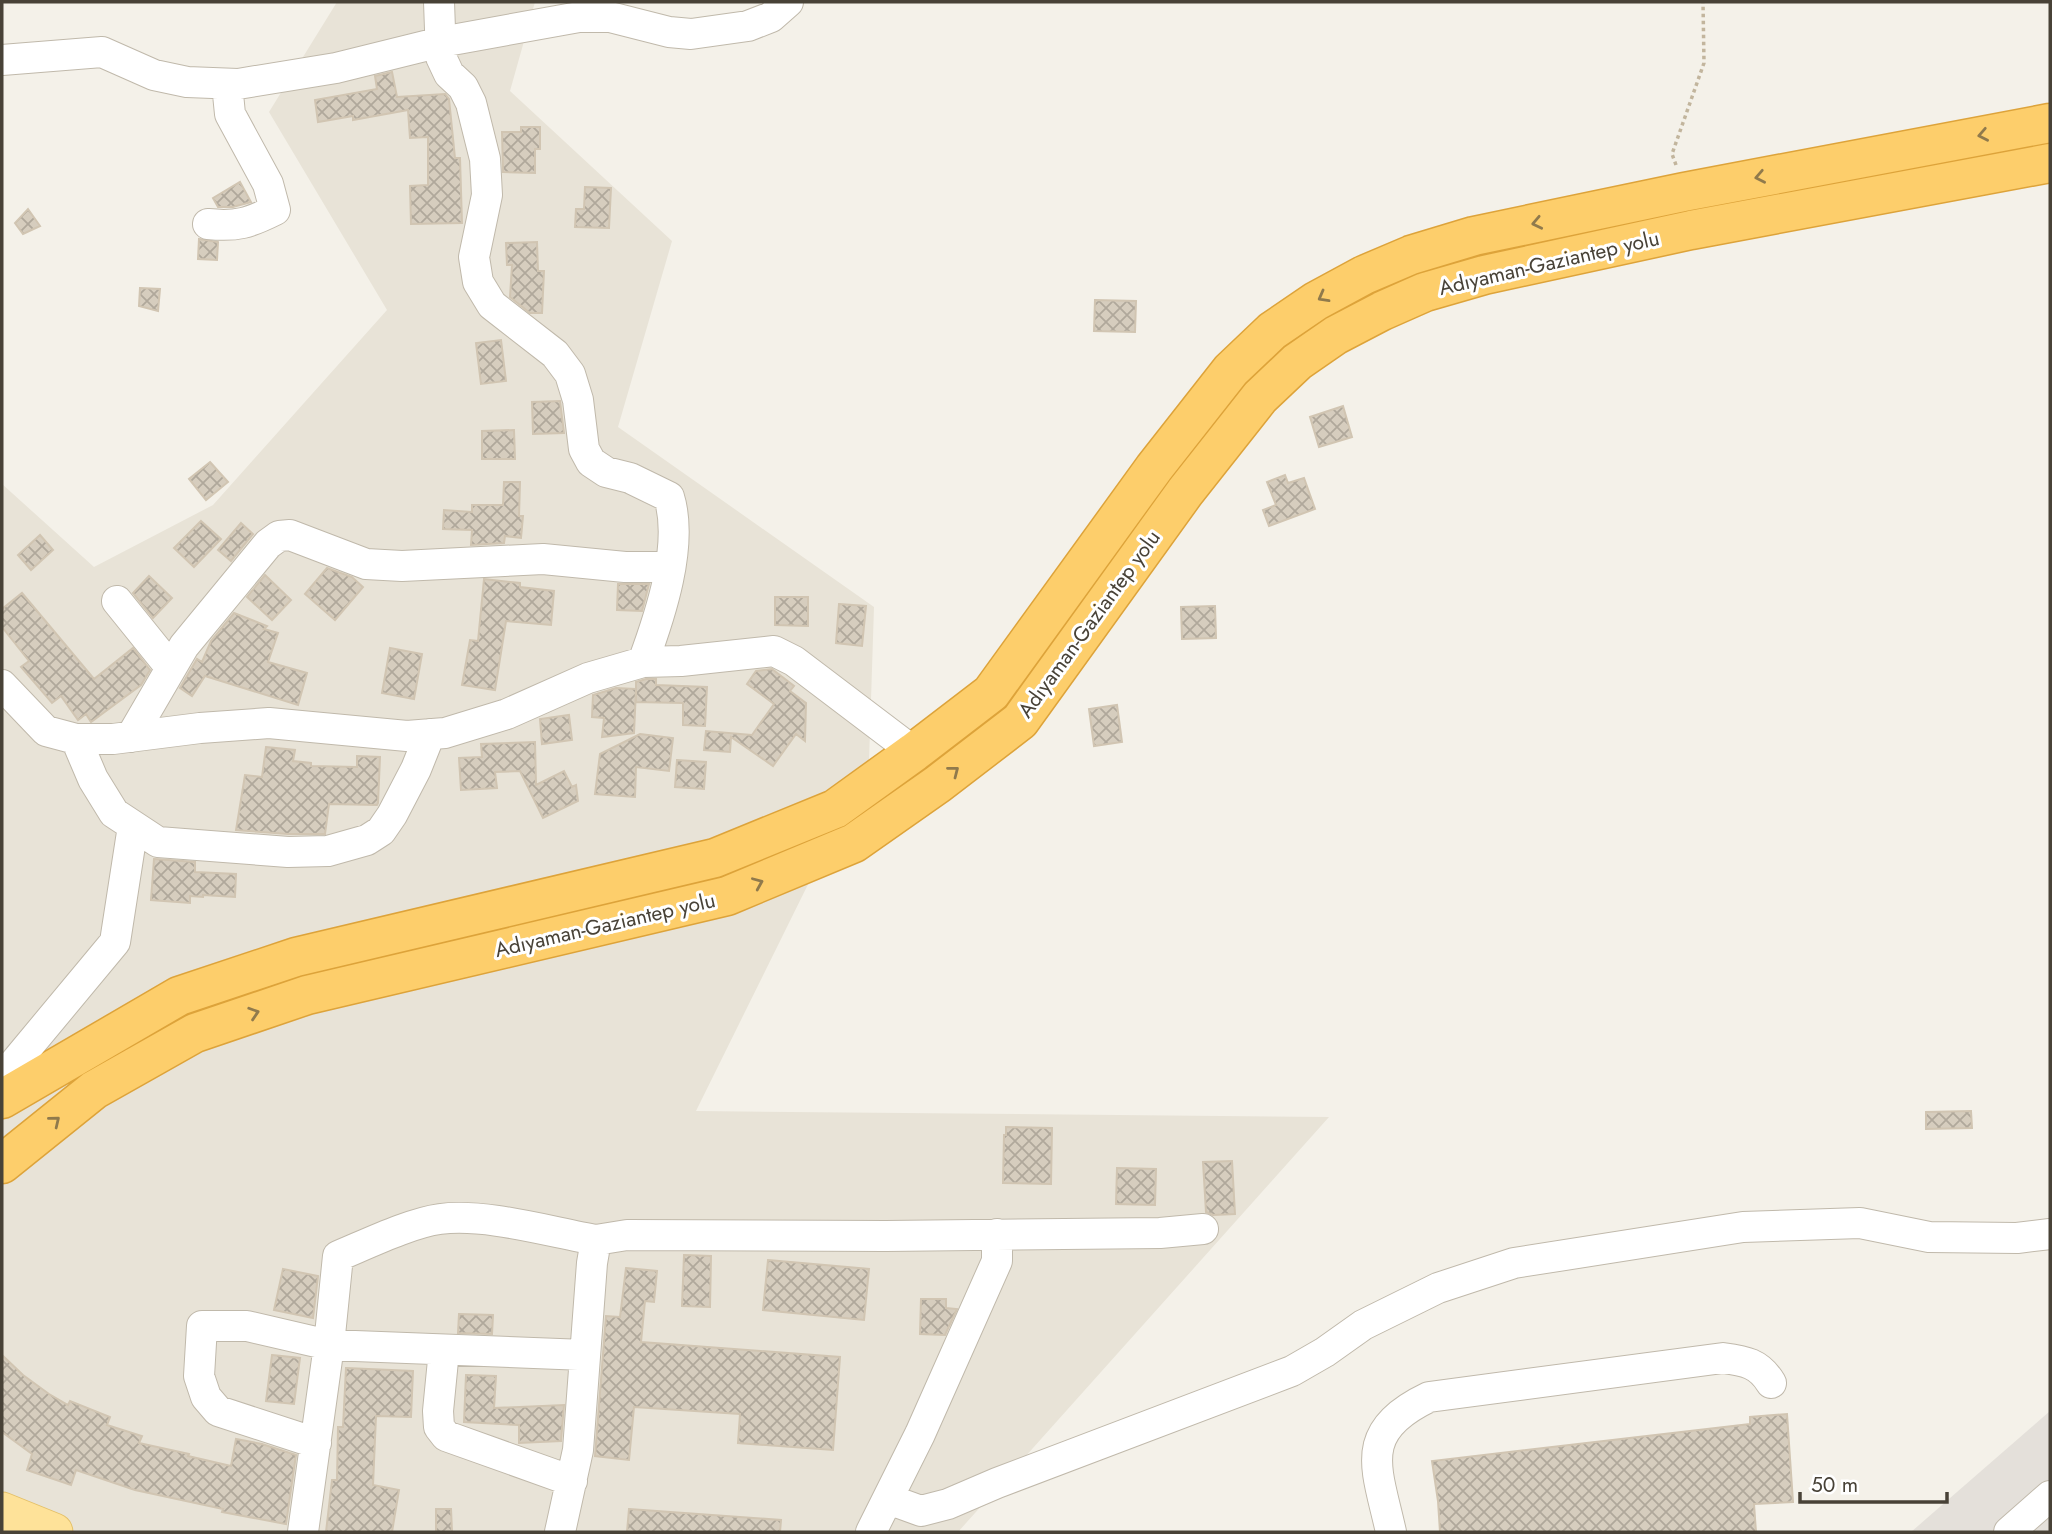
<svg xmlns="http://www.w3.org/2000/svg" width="2052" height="1534" font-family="Jost,sans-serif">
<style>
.residential{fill:#e8e3d7}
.industrial{fill:#e4e0da}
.building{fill:url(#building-cross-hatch);stroke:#d1c5b2;stroke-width:2}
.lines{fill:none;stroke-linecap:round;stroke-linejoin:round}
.minor-casing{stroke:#c0b9ab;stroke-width:32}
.major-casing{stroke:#e4c068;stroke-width:39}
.highway-casing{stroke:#dda33a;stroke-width:41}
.path{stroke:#c2b59d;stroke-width:3.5;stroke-dasharray:3.5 3.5;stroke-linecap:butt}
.minor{stroke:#fff;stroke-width:30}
.major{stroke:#fee299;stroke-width:37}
.highway{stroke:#fdce6b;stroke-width:38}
.oneway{stroke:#907a4c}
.labels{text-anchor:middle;stroke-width:6;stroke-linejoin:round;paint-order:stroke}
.street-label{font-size:21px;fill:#484237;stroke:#fff}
</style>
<defs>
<pattern id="building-cross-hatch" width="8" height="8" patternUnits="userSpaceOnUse" patternTransform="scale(1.75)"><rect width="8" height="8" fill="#d6cdbe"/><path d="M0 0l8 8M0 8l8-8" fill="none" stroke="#b0a89b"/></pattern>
</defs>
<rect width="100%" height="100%" fill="#f4f1e9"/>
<path class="residential" d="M337 2H535L510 91 672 241 618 427 874 607 869 761 696 1111 1329 1117 958 1532H2V484L94 567 213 505 387 310 269 112Z"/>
<path class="industrial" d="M2050 1411V1532H1911Z"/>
<path class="building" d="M392 72 397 97 445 94 449 99 455 158H460L462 223 411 224 410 186 428 185V137L410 138 408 110 353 120V116L318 122 315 100 377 89 375 76Z
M521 127H540V149H535V173L503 172 502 132H521Z
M240 182 251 202 233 207H218L213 198Z
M585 187 611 188 609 228 575 227 576 209H584Z
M28 209 40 226 23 234 15 223Z
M199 239 218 242 217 260 198 259Z
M537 242 538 271H544L542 313H530L510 297 512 265H507L506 243Z
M140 288 160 289 158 311 139 306Z
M1095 300 1136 301 1135 332 1094 331Z
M501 340 506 381 481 384 476 343Z
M560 401 564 433 533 434 532 402Z
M1343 406 1352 437 1319 447 1310 417Z
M514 430 515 459H482V431Z
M210 462 228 482 206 500 189 479Z
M1285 475 1288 483 1304 478 1315 509 1269 526 1263 510 1276 505 1267 482Z
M504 482H520L519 516H523L521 538 505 536 504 543 471 545 472 530 443 529 444 510 472 512V505H503Z
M201 521 221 539 194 567 174 548Z
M241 523 253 534 231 561 218 550Z
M40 535 53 550 31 570 18 555Z
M327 568 352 577 363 587 335 620 305 594Z
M265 575 291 600 272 620 247 597Z
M149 576 172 598 153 618 133 593Z
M484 579 520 583V587L554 591 551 625 506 621 495 690 462 685 470 640 478 641Z
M618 584H649L642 611 617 610Z
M22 593 94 679 133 648 150 670 141 685 91 722 86 714 78 720 61 696 52 703 21 667 29 661 2 627V609Z
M775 597H808V626L775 625Z
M839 604 866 606 862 646 836 643Z
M1215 606 1216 638 1182 639 1181 607Z
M234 613 267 626 264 629 278 633 268 662 307 673 298 705 205 676 192 696 180 688 197 659 202 662 211 641Z
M390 648 422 654 414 699 382 693Z
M772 669 794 686 790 691 806 703 805 741 796 734 773 766 731 737 730 752 704 750 706 731 752 735 774 704 747 684 756 671Z
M646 679H656V685L707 687 705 726 683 725V703L636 702V690L634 733 602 737 604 718 592 717 593 695 616 688 636 689V682Z
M1117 705 1122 742 1094 746 1089 709Z
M569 715 572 740 542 744 540 719Z
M640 734 673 738 669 771 636 767 635 797 595 794 600 754Z
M535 742 536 785 564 771 572 787 576 785 578 801 543 818 520 771 495 772 497 788 461 790 459 758 482 757 481 744Z
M266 747 295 750 293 761 311 763V766L357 767V756L380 757 378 803 377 805 329 804 325 834H288L236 830 245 775 262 777Z
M677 760 706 762 704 789 675 787Z
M154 859 195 862V872L236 874 235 897 203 895V897L190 896V903L151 900Z
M1971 1111 1972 1128 1926 1129V1112Z
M1006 1127 1052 1128 1051 1184 1003 1183 1004 1135H1006Z
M1232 1161 1235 1214 1213 1215 1206 1212 1203 1162Z
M1117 1168 1156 1169 1155 1205 1116 1204Z
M684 1255 711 1256 710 1307 682 1306Z
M768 1260 869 1269 864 1320 763 1310Z
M626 1268 657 1271 654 1302 645 1301 641 1342 840 1357 833 1450 738 1443 740 1414 634 1407 629 1460 595 1456 606 1316 620 1317Z
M283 1269 318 1276 313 1318 274 1310Z
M921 1299H946V1308L957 1309 945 1335 920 1334Z
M459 1314 493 1315 492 1334 458 1333Z
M2 1355 23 1375 49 1394 68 1405 70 1401 110 1417 107 1425 142 1436 139 1443 189 1454 188 1456 231 1466 236 1439 262 1444 296 1455 286 1524 222 1512 223 1509 135 1490 76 1470 71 1485 27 1470 32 1454 2 1432Z
M272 1355 300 1358 294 1404 266 1401Z
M346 1368 413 1371 411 1417 376 1416 373 1485 399 1490 392 1532H326L332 1480H337L338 1427H343Z
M466 1375 496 1376 494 1408 564 1405 561 1441 519 1443V1425L464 1422Z
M1787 1414 1793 1502 1754 1504 1756 1532H1440L1438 1501 1432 1461 1750 1424V1417Z
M436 1509H451L452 1532H436Z
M629 1509 781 1520 780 1532H627Z"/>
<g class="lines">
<defs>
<path id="minor" d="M439 2 441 57 449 74 463 87 471 103 485 159 487 195 474 257 478 282 492 305 555 354 570 374 578 400 584 449 591 462 606 472 630 478 669 497C684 545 660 616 643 662
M2 60 102 52 154 75 187 82 238 84 336 68 441 42 579 17H610L669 32 691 34 748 26 771 17 788 2
M208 224C237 227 249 223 275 210L268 184 230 114 227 84
M117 601 171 668
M2 685 46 731 76 739H113L200 728 269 723 407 736 445 733 507 714 588 678 643 662 681 661 774 651 794 661 914 752
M131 737 184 646 268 544 279 536 290 535 366 564 402 566 543 559 625 567H669
M76 739 93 779 114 813 158 842 288 852 328 851 367 840 381 831 392 815 416 769 430 734
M2 1078 115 942 133 826
M444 1350 438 1411 439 1427 446 1436 572 1481
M316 1443 218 1411 206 1397 199 1376 202 1326H247L329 1345 585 1355
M888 1499 921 1511 948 1504 997 1483 1292 1371 1325 1352 1363 1325 1438 1288 1514 1263 1743 1227 1860 1223 1929 1237 2017 1238 2050 1234
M303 1532 329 1345 338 1256C367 1244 410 1223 440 1219 486 1213 550 1232 596 1240
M560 1532 578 1450 592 1263 596 1240 627 1235 886 1236 1160 1233 1203 1229
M871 1532 920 1434 997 1261V1234
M1391 1532C1377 1468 1356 1432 1429 1397L1723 1358C1745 1361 1759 1363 1771 1383
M2009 1532 2050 1496"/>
<path id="major" d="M2 1511 54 1532"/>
<path id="highway" d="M2 1099 179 996 296 957 715 858 835 809 914 752 991 693 1154 468 1231 370 1272 331 1316 301 1364 275 1411 255 1474 236 1684 192 2050 123
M2 1164 94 1090 195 1033 307 995 727 896 854 843 938 784 1020 721 1185 492 1260 397 1297 362 1336 335 1382 311 1425 292 1484 275 1691 230 2050 163"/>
</defs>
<use href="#minor" class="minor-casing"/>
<use href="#major" class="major-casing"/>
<use href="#highway" class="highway-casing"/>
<path class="path" d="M1676 165 1672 154 1704 63 1703 2"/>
<use href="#minor" class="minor"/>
<use href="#major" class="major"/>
<use href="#highway" class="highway"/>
</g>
<defs><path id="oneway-chevron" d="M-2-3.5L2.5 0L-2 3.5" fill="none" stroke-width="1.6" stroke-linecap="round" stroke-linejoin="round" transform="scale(1.75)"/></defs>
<g class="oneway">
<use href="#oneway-chevron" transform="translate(1983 135) rotate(169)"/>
<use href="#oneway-chevron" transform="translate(1760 177) rotate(169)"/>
<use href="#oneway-chevron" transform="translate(1537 223) rotate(168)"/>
<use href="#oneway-chevron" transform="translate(1323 297) rotate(151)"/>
<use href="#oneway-chevron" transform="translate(954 771) rotate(-38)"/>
<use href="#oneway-chevron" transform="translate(758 883) rotate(-23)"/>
<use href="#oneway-chevron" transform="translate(254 1013) rotate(-18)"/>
<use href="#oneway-chevron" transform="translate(55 1121) rotate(-39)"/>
</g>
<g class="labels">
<g class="street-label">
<text transform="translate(1549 263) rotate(-13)" y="7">Adıyaman-Gaziantep yolu</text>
<text transform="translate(1089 624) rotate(-54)" y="7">Adıyaman-Gaziantep yolu</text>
<text transform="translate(605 925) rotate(-13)" y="7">Adıyaman-Gaziantep yolu</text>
</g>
</g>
<rect width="2052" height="1534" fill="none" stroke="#484237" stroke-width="7"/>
<path d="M1800 1492v10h147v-10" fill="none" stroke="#484237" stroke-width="3.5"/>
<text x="1811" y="1492" font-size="21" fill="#484237" stroke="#ffffff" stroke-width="5" paint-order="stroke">50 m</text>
</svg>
